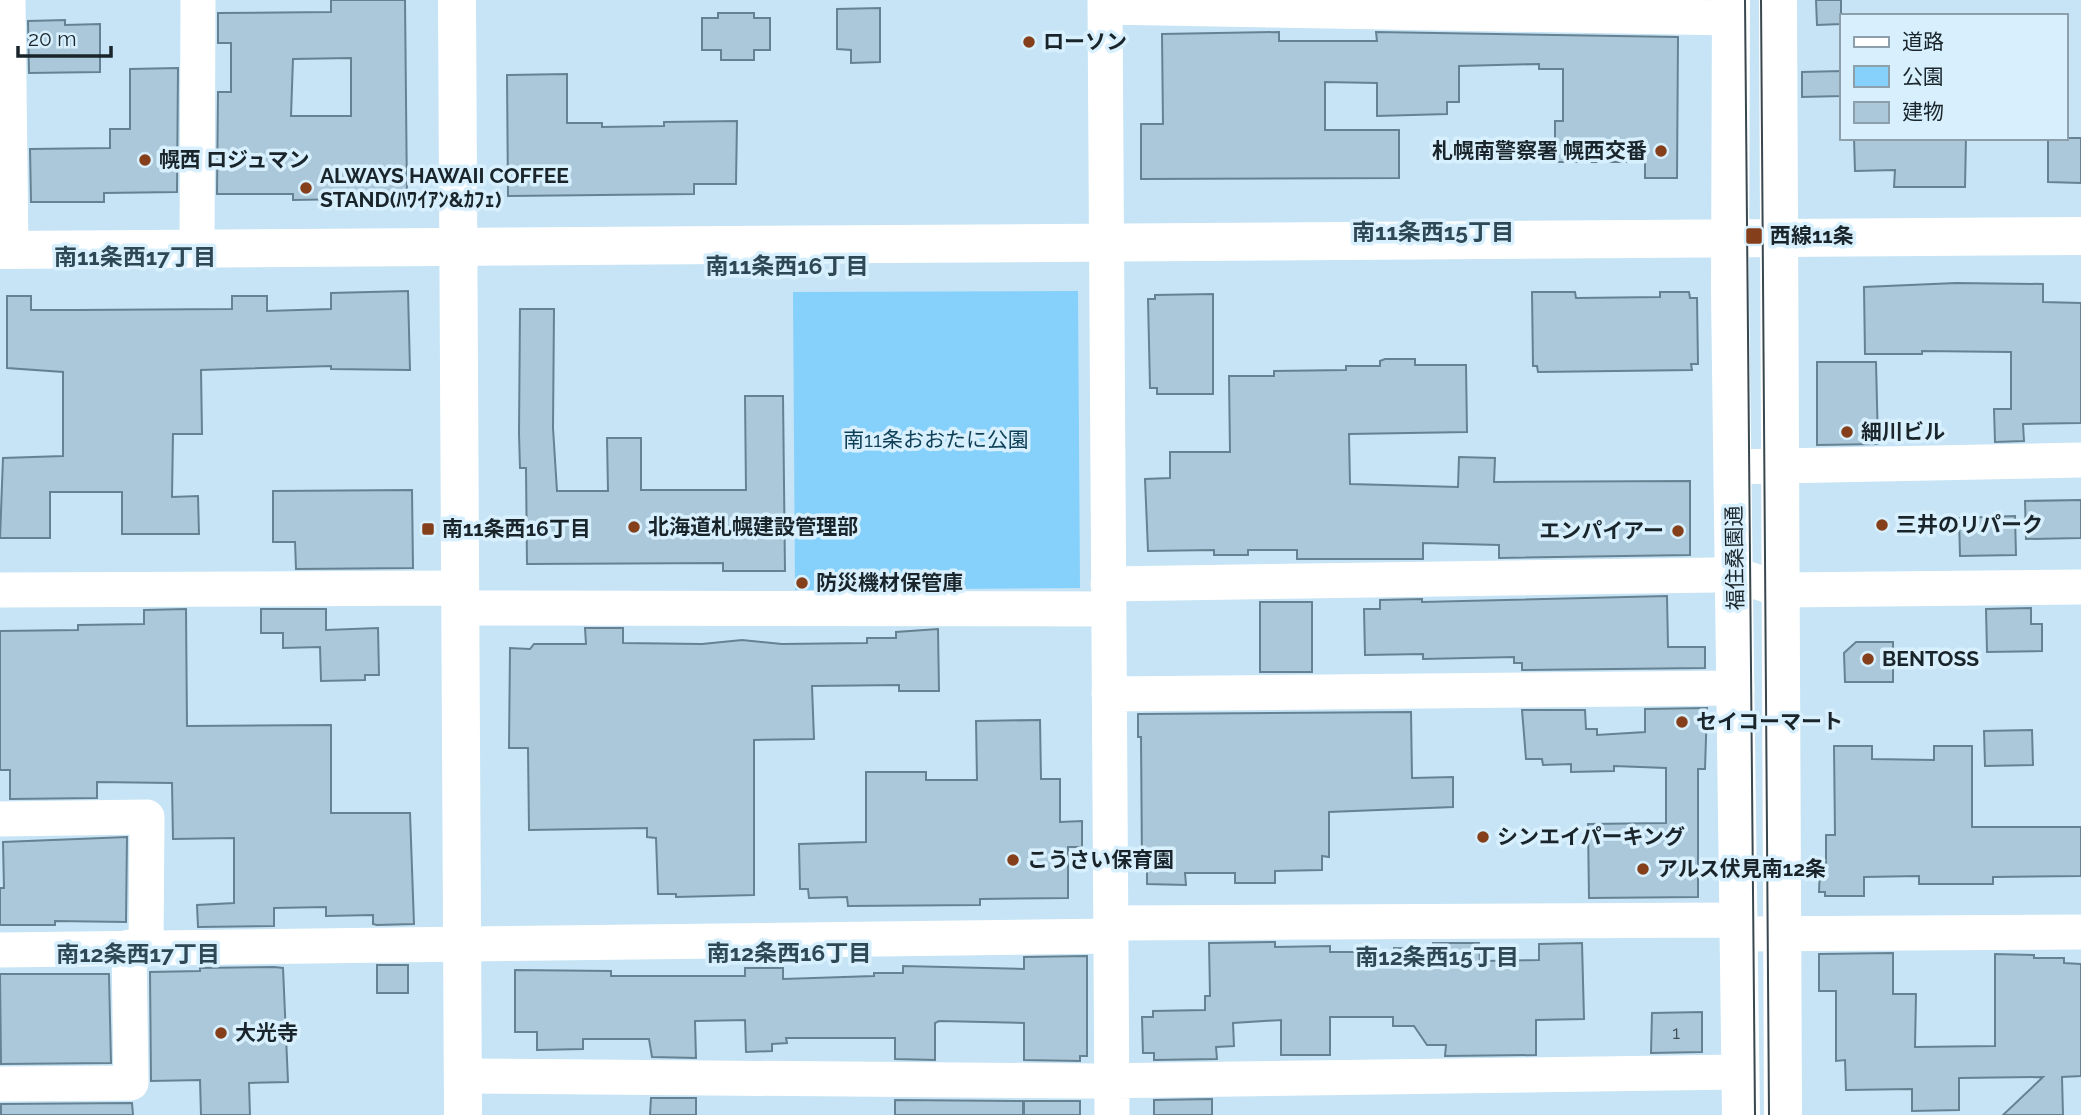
<svg xmlns="http://www.w3.org/2000/svg" width="2081" height="1115" font-family="Raleway,'Noto Sans JP',sans-serif">
<style>
.green{fill:#86d1fb}
.building{fill:#aac8d9;stroke:#668292;stroke-width:2;fill-rule:evenodd}
.lines{fill:none;stroke-linecap:round;stroke-linejoin:round}
.minor{stroke:#fff;stroke-width:35}
.tertiary{stroke:#fff;stroke-width:38}
.tram{stroke:#39474f;stroke-width:2}
.poi-dot{fill:#853f1b;stroke:#d8f0fe;stroke-width:2.5}
.labels{text-anchor:middle;stroke-width:7;stroke-linejoin:round;paint-order:stroke}
.number-label{font-size:18px;fill:#3e4e56}
.poi-label{font-size:21px;font-weight:bold;fill:#1a252b;stroke:#d8f0fe;text-anchor:start}
.park-label{font-size:21px;fill:#104057;stroke:#d8f0fe}
.street-label{font-size:21px;fill:#1a252b;stroke:#d8f0fe}
.neighbourhood-label{font-size:23px;font-weight:bold;fill:#2e4856;stroke:#d8f0fe}
</style>
<rect width="100%" height="100%" fill="#c6e4f5"/>
<path class="green" d="M1078 291 1080 588 795 590 793 292Z"/>
<path class="building" d="M331 0H405L407 198 293 200V194H217L218 92H231V43H218V13L331 12ZM351 58V116H291L293 59Z
M1816 0H1841V24L1817 25Z
M880 8V62L851 63V50L837 49V9Z
M718 13H754V18H770V50H754V60H721V50H702V18H718Z
M65 20V25L100 24V72L29 73 28 21Z
M1279 32V41H1377L1376 32 1678 37 1677 178H1645V162H1555V121H1563V69H1539V64L1459 66V102H1447V114L1377 116V83L1325 82V130H1399V178L1141 179V124H1163L1162 34Z
M178 68 177 192 104 193V202H31L30 149 110 148V129H130V69Z
M1841 71V96L1802 97V72Z
M567 74V123H602V127L664 126V122L737 121 736 184H694V194L508 196 507 75Z
M1854 138H1966L1965 187H1894L1895 170 1855 171Z
M2048 138H2081V183L2048 182Z
M1956 283 2043 284V302L2081 303V423L2023 424 2024 441 1995 442 1994 409H2011V352L1922 351V354H1865L1864 287Z
M408 291 410 370 331 369V366L201 370 202 434H173L172 497 198 496 199 534H122V492H50V538H0L3 458 63 456V372L7 368V296H31V310H76L232 309V296H267V311L331 309V293Z
M1532 292H1575L1576 298 1660 297V292H1689L1690 298H1697L1698 364H1691L1692 370 1538 372 1537 366H1533Z
M1213 294V394H1157V388H1150L1148 299H1155V295Z
M520 309H554L553 428 557 491H608L607 438H641V490H746L745 396H783L785 571H723V563L527 564 526 468H520L519 434Z
M1385 359H1415V365H1466L1467 432 1349 434 1350 484 1458 487 1459 457 1495 458 1494 482 1690 481V555L1499 558V545L1423 543V559H1297V550H1248V555H1214V550L1148 551 1145 479 1170 478V452H1230L1229 376H1274V371L1346 370V366H1380V361Z
M1817 362H1876L1878 444 1817 445Z
M412 490 413 568 296 569 295 542H273V491Z
M2081 500V538L2026 539 2025 501Z
M2015 516 2016 555 1960 556 1959 518Z
M1667 596 1668 647H1705V668L1522 670V663H1514V657L1423 659V654L1365 655 1364 609H1380V600L1422 599V602Z
M1260 602H1312V672H1260Z
M2031 608V624H2042V651L1987 652 1986 609Z
M186 609 187 726 331 725V813H410L414 924 377 925 373 924V915L326 916V907L274 908V926L198 927 197 905 234 903V838L173 839 172 783 97 782V798L10 799V770H0V631L78 630V625L144 624V610Z
M261 609H326V630L378 628 379 675H365V680L321 681 320 647 283 648V633H261Z
M585 628H623V643L702 644 742 640 782 644 867 643V638H896V632L938 629 939 691H899V685L812 686 814 739 754 740V895L676 897V894H658L656 838 647 837V828L529 830 528 748H509L510 648 530 649 534 644H586Z
M1856 642H1893V682H1845L1844 653Z
M1707 708 1705 769H1698V897L1589 898 1588 824 1666 823V768L1614 766V771L1571 772V764L1543 765 1542 759H1526L1522 710H1585L1586 729H1597V735L1645 732V709Z
M1411 712 1412 778 1453 777V807L1329 812V857L1322 856V870L1275 871V883H1235V873H1185L1186 885 1147 884V866H1142L1141 737H1138V714Z
M1040 720 1041 779H1060V822L1082 821V847H1068V898L980 899V905L848 906 847 897 809 898 808 889H800L799 844 866 842V772H926V780H977L976 721Z
M2032 730 2033 765 1985 766 1984 731Z
M1834 746H1872V759L1934 760V746H1972V827H2081V876L1993 877V884H1919V876L1864 877V896H1825V892H1819L1820 868H1826V835H1835Z
M127 837 126 922 55 921V925H0V888H4L3 842Z
M1275 942V947L1330 946V952H1394V948L1433 949V943H1479L1480 961 1539 960V944L1582 943 1584 1019 1536 1020V1055L1445 1056 1446 1045H1427L1414 1026H1393V1017H1330V1055H1281V1020L1233 1023 1234 1046 1216 1047 1217 1059 1154 1060V1053H1143L1142 1017H1153V1011L1205 1010V996H1210L1209 943Z
M1893 953V994H1916L1915 1047 1995 1046V954L2034 955V958H2064V963L2081 964V1076L2062 1077 2063 1115H2003L2043 1077 1959 1078V1110L1912 1111V1089L1846 1090 1845 1060 1836 1061V991H1819V954Z
M1087 956V1056H1080V1061L1024 1060V1023L939 1021 935 1023V1060L895 1059V1038H786L787 1043 772 1044V1051L746 1052 745 1020 695 1021 696 1058 652 1057 649 1039H583V1049L537 1050V1032H515V970L611 971V976H745V968H783V979L874 976V973H903V966L1024 969V957Z
M377 965H408V993H377Z
M274 967 283 968 288 1082 249 1083 250 1115H201L200 1080 151 1081 150 972 200 971V968Z
M0 974H109L111 1063 1 1064Z
M1702 1012V1052L1651 1053 1652 1013Z
M651 1098H696V1115H650Z
M1212 1099V1115H1154V1100Z
M895 1100 1023 1101V1115H895Z
M1024 1101H1080V1115H1024Z
M132 1103 133 1115H1V1104Z"/>
<g class="lines">
<path class="minor" d="M8 0 11 250
M1105 0 1112 1115
M1105 7 1731 18
M197 249 198 0
M1733 467 2081 460
M1108 584 1715 575H1736L1782 590 2081 587
M0 590 460 588
M460 608 1109 609
M1109 694 1737 688
M0 819 147 817 146 947
M1111 923 1738 920
M1739 934 2081 932
M0 950 1112 936
M463 1076 1095 1081 1740 1072
M0 1084 131 1083 129 947"/>
<path class="tertiary" d="M457 0 463 1115
M1731 0 1730 293 1741 1115
M1778 0 1783 1115
M0 250 2081 236"/>
<path class="tram" d="M1745 0 1755 1115
M1761 0 1769 1115"/>
</g>
<g class="poi-dot">
<circle cx="1029" cy="42" r="7"/>
<circle cx="1661" cy="151" r="7"/>
<circle cx="145" cy="160" r="7"/>
<circle cx="306" cy="188" r="7"/>
<rect x="1745" y="227" width="18" height="18" rx="3.5"/>
<circle cx="1847" cy="432" r="7"/>
<circle cx="1882" cy="525" r="7"/>
<circle cx="634" cy="527" r="7"/>
<rect x="421" y="522" width="14" height="14" rx="3.5"/>
<circle cx="1678" cy="531" r="7"/>
<circle cx="802" cy="583" r="7"/>
<circle cx="1868" cy="659" r="7"/>
<circle cx="1682" cy="722" r="7"/>
<circle cx="1483" cy="837" r="7"/>
<circle cx="1013" cy="860" r="7"/>
<circle cx="1643" cy="869" r="7"/>
<circle cx="221" cy="1033" r="7"/>
</g>
<g class="labels">
<g class="number-label">
<text x="1676" y="1039">1</text>
</g>
<g class="poi-label">
<text x="1043" y="49">ローソン</text>
<text x="1647" y="158" text-anchor="end">札幌南警察署 幌西交番</text>
<text x="159" y="167">幌西 ロジュマン</text>
<text x="320" y="183">ALWAYS HAWAII COFFEE<tspan x="320" dy="24">STAND(ﾊﾜｲｱﾝ&amp;ｶﾌｪ)</tspan></text>
<text x="1770" y="243">西線11条</text>
<text x="1861" y="439">細川ビル</text>
<text x="1896" y="532">三井のリパーク</text>
<text x="648" y="534">北海道札幌建設管理部</text>
<text x="442" y="536">南11条西16丁目</text>
<text x="1664" y="538" text-anchor="end">エンパイアー</text>
<text x="816" y="590">防災機材保管庫</text>
<text x="1882" y="666">BENTOSS</text>
<text x="1696" y="729">セイコーマート</text>
<text x="1497" y="844">シンエイパーキング</text>
<text x="1027" y="867">こうさい保育園</text>
<text x="1657" y="876">アルス伏見南12条</text>
<text x="235" y="1040">大光寺</text>
</g>
<g class="park-label">
<text x="936" y="447">南11条おおたに公園</text>
</g>
<g class="street-label">
<text transform="translate(1735 558) rotate(-91)" y="7">福住桑園通</text>
</g>
<g class="neighbourhood-label">
<text x="1433" y="240">南11条西15丁目</text>
<text x="135" y="265">南11条西17丁目</text>
<text x="787" y="274">南11条西16丁目</text>
<text x="789" y="961">南12条西16丁目</text>
<text x="138" y="962">南12条西17丁目</text>
<text x="1437" y="965">南12条西15丁目</text>
</g>
</g>
<rect x="1840" y="14" width="228" height="126" fill="#d8f0fe" stroke="#8c9faa" stroke-width="2"/>
<rect x="1854" y="37" width="35" height="10" fill="#ffffff" stroke="#8c9faa" stroke-width="2"/>
<text x="1902" y="49" font-size="21" fill="#1a252b">道路</text>
<rect x="1854" y="66" width="35" height="21" fill="#86d1fb" stroke="#8c9faa" stroke-width="2"/>
<text x="1902" y="84" font-size="21" fill="#1a252b">公園</text>
<rect x="1854" y="102" width="35" height="21" fill="#aac8d9" stroke="#8c9faa" stroke-width="2"/>
<text x="1902" y="119" font-size="21" fill="#1a252b">建物</text>
<path d="M18 46v10h93v-10" fill="none" stroke="#1a252b" stroke-width="3.5"/>
<text x="28" y="46" font-size="21" fill="#1a252b" stroke="#d8f0fe" stroke-width="5" paint-order="stroke">20 m</text>
</svg>
